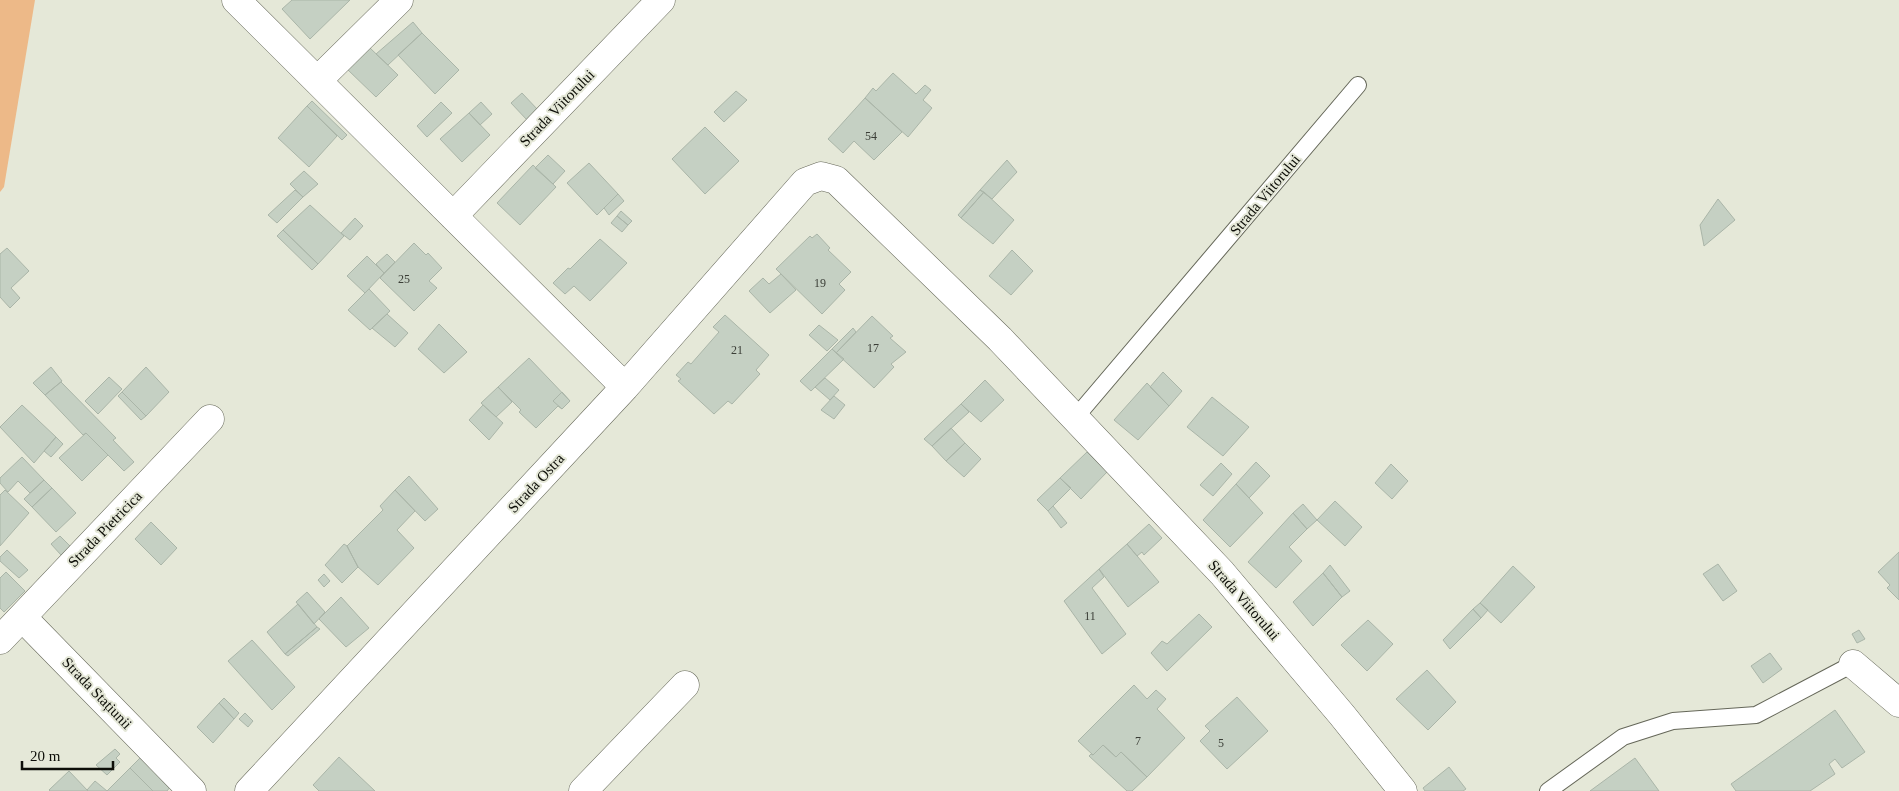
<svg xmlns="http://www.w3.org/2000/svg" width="1899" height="791" font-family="'Times New Roman',serif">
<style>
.green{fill:#edb988}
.building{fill:#c5d0c3;stroke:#aab5a8}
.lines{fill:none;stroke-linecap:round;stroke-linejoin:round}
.lane-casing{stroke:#656759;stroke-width:18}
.street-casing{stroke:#656759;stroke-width:29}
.lane{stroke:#fff;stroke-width:16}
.street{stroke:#fff;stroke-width:28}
.labels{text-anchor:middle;stroke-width:4;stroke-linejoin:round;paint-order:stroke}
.number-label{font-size:12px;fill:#3b3e37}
.street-label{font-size:15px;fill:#0d0e08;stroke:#e5e8d8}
</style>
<rect width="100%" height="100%" fill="#e5e8d8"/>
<path class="green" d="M0 0H35L4 187 0 192Z"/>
<path class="building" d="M292 0H350L310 39 282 9Z
M413 22 422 33 388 65 376 54Z
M422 33 459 70 435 94 398 55Z
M369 47 398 75 376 97 347 69Z
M893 73 916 94 925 85 931 90 923 100 932 108 908 137 865 98 873 88 876 91Z
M736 91 747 100 724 122 714 112Z
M522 93 538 110 527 120 511 103Z
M865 98 902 132 874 160 854 141 843 153 828 139Z
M312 101 347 135 342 140 307 106Z
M441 102 452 113 427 137 417 126Z
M481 102 492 114 480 125 469 113Z
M307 106 337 136 309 167 278 138Z
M469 113 490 135 462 162 440 139Z
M705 127 739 161 705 194 672 159Z
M548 155 565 171 553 184 535 168Z
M1007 160 1017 172 992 199 980 190Z
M589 163 618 194 597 215 567 183Z
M533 165 556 187 520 225 497 203Z
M304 171 318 184 303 197 290 184Z
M295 190 303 197 277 223 268 215Z
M980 190 984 192 961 218 958 215Z
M984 192 1014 220 993 244 961 218Z
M618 194 624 201 609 215 604 208Z
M1718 199 1735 220 1704 246 1700 225Z
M310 205 344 236 318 264 283 230Z
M621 211 632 221 628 225 617 216Z
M617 216 628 225 622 232 611 223Z
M355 218 363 226 350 240 341 233Z
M283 230 318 264 312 270 277 236Z
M817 234 830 248 828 250 851 272 839 284 845 290 822 314 776 269 810 236 812 238Z
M600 239 627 263 590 301 574 286 565 294 553 283 568 268 570 269Z
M414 243 426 255 428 253 442 268 429 281 437 288 414 311 380 278Z
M7 248 29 271 11 288 20 298 10 308 0 297V254Z
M1012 250 1033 271 1011 295 989 276Z
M387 254 395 262 384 273 376 264Z
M367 256 384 273 365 293 347 276Z
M781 274 796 290 770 313 749 291 763 278 769 284Z
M369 289 390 311 370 330 348 310Z
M387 314 408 333 395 347 372 328Z
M725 315 769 355 756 370 760 374 732 404 728 401 714 414 678 381 681 379 676 375 688 362 691 364 719 332 713 327Z
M872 316 893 336 890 338 906 352 891 364 894 367 874 388 836 353Z
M439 324 467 352 444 373 418 349Z
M819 325 838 340 827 351 809 335Z
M853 328 856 332 836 353 832 349Z
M832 349 844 359 811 391 800 381Z
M529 358 570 401 562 409 558 406 536 428 519 412 521 410 498 387Z
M51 367 62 381 45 395 33 383Z
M146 367 169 392 146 416 122 392Z
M1163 372 1182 391 1169 406 1150 387Z
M109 377 122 389 98 414 85 401Z
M825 378 839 390 830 400 815 387Z
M985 380 1004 400 981 422 961 404Z
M61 382 116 438 113 440 134 462 124 471 86 433 83 435 45 395Z
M1147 383 1169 406 1138 440 1114 420Z
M498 387 512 402 496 417 481 403Z
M122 392 146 416 141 420 118 396Z
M562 392 570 401 562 409 553 401Z
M834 396 845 405 834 419 821 410Z
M1212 397 1249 427 1223 456 1187 427Z
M961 404 969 412 932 446 924 439Z
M22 405 56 437 34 463 0 427Z
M483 405 503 423 489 440 469 420Z
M951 428 965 443 946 461 932 446Z
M86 433 108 455 82 481 59 458Z
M56 437 63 444 51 457 44 451Z
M965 443 981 459 964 477 946 461Z
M1087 452 1107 472 1081 499 1060 478Z
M22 457 44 480 30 493 18 481 8 492 0 483V478Z
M1256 462 1270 476 1249 498 1236 484Z
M1221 463 1232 474 1213 496 1200 485Z
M1391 464 1408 481 1392 499 1375 483Z
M409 476 438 509 425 521 395 490Z
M1060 478 1071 488 1048 511 1037 500Z
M44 480 52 488 32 507 24 499Z
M1236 484 1263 513 1230 547 1203 520Z
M52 488 76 513 56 532 32 507Z
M5 490 29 513 0 546V495Z
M395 490 415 511 397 530 414 548 378 585 358 567 347 546 383 510 380 506Z
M1335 501 1362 527 1345 546 1317 520Z
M1303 504 1317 520 1307 529 1293 513Z
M1053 506 1067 523 1061 528 1048 511Z
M1293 513 1307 529 1289 547 1302 561 1276 588 1248 562Z
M151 522 177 548 161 565 135 539Z
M1149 524 1162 538 1144 555 1142 552 1137 556 1127 544Z
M60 536 70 546 61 555 51 544Z
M344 544 347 546 358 567 342 583 325 565Z
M1127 544 1159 582 1128 607 1099 569Z
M7 550 28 570 19 578 0 561V557Z
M1899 552V600L1887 588 1890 585 1878 572Z
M1718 564 1737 591 1723 601 1703 574Z
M1330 565 1350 591 1342 597 1323 573Z
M1513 566 1535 587 1501 623 1480 603Z
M1099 569 1104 577 1092 588 1126 634 1102 654 1064 601Z
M6 572 25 591 4 612 0 608V578Z
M1323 573 1342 597 1313 626 1293 602Z
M324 574 330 581 324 587 318 580Z
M307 592 325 612 314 624 296 602Z
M341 597 369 628 346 647 319 619Z
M1480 603 1488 610 1481 618 1473 609Z
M298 604 317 627 285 654 267 632Z
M1473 609 1481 618 1450 649 1443 640Z
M1199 614 1212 627 1167 671 1151 653 1162 641 1167 644Z
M1368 620 1393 644 1367 671 1341 645Z
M317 627 320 629 288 656 285 654Z
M1859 630 1865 639 1857 643 1852 634Z
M252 640 295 687 272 710 228 661Z
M1770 653 1782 669 1763 683 1751 666Z
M1427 670 1456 702 1428 730 1396 699Z
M1134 685 1147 699 1156 690 1166 699 1157 709 1185 738 1147 777 1121 752 1116 757 1103 745 1093 755 1078 741Z
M1237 697 1268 731 1227 769 1200 741 1210 731 1205 726Z
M224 698 239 713 234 719 219 703Z
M219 703 234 719 213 743 197 727Z
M1835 710 1865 752 1842 768 1835 759 1829 764 1835 774 1810 791H1736L1731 784Z
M245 713 253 721 248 727 239 719Z
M1103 745 1116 757 1121 752 1147 777 1132 791H1127L1089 756 1091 754 1093 755Z
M115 749 120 754 116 758 120 762 107 775 96 765Z
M339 757 375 791H319L313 785Z
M140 758 170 787 167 791H153L130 768Z
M1635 758 1659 791H1590Z
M1449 767 1466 789 1463 791H1425L1423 788Z
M130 768 153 791H107Z
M69 771 88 791H50L49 790Z
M95 781 107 791H88L87 790Z"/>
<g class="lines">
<defs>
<path id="lane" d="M1075 418 1358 85
M1548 791 1623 737 1673 721 1756 715 1853 664"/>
<path id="street" d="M236 0 625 387
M318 80 399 0
M453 216 661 0
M22 617 192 791
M0 640 210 419
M1853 664 1899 703
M249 791 625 387 805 182 821 176 836 180 1000 339 1222 573 1342 715 1403 791
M583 791 685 685"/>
</defs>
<use href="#lane" class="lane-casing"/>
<use href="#street" class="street-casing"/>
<use href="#lane" class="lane"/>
<use href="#street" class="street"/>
</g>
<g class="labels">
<g class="number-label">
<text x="871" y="140">54</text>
<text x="404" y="283">25</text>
<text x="820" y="287">19</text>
<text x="873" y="352">17</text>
<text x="737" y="354">21</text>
<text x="1090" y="620">11</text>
<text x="1138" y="745">7</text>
<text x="1221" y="747">5</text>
</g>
<g class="street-label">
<text transform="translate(557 108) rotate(-46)" y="5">Strada Viitorului</text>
<text transform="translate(1265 195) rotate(-50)" y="5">Strada Viitorului</text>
<text transform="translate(536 483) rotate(-47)" y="5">Strada Ostra</text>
<text transform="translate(105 529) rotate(-46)" y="5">Strada Pietricica</text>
<text transform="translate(1244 600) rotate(49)" y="5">Strada Viitorului</text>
<text transform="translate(97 693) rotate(46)" y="5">Strada Stațiunii</text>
</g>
</g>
<path d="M22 761v8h91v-8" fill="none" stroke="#0d0e08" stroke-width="2.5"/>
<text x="30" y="761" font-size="15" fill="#0d0e08" stroke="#e5e8d8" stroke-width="4" paint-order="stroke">20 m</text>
</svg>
